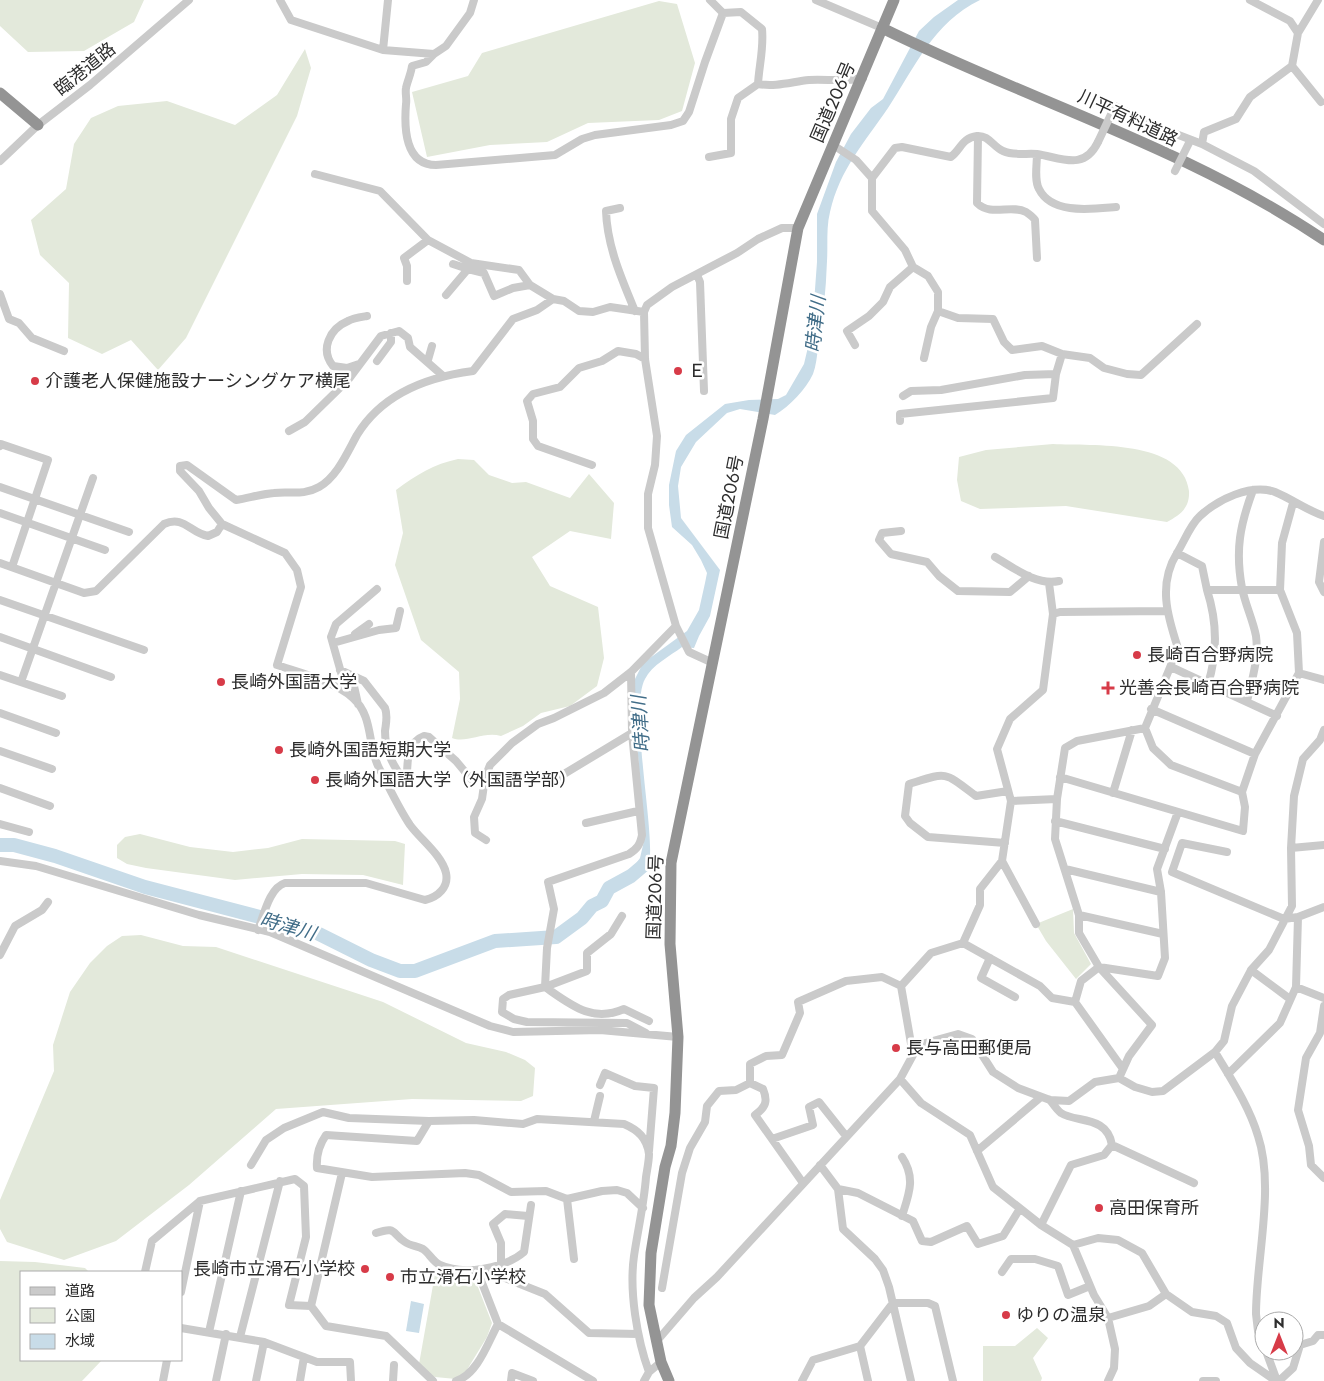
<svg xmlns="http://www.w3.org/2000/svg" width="1324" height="1381" font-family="Jost,'Noto Sans JP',sans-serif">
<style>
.green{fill:#e3e9db}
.water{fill:#c8dce8}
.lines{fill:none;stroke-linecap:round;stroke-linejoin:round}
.river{stroke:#c8dce8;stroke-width:14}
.minor{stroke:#cacaca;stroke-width:8}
.highway{stroke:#949494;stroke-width:11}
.minor-bridge{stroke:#cacaca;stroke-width:8}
.poi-dot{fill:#d73b48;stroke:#fff;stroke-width:2}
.labels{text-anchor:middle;stroke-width:5;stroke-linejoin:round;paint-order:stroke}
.street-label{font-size:18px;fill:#2d2d2d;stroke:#fff}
.poi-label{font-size:18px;fill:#2d2d2d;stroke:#fff;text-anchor:start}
.water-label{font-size:19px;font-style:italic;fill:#416d88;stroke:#fff}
</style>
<rect width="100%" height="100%" fill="#fff"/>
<path class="green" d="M0 0H144L134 22 84 51 28 52 0 26Z
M659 1 677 4 695 63 682 111 659 120 588 123 547 142 490 145 427 157 412 92 468 76 482 53Z
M305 49 311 68 297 116 186 338 158 370 131 340 102 354 68 338 69 283 40 255 31 220 66 189 74 144 91 118 118 106 167 101 235 125 277 95Z
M1053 444C1092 446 1183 439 1189 491 1190 508 1180 515 1167 522L1066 506 980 509 961 501 957 480 959 457 986 450Z
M458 459 474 460 489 475 512 483 526 482 570 498 589 474 614 503 611 539 570 531 532 557 550 586 598 607 604 658 597 686 570 706 541 713 523 726 501 736C483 731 466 744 452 738L460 699 459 672 421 640 395 565 403 533 396 490C416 475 434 464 458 459Z
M140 834 190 847 233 852 268 848 302 839 395 841 405 844 403 885 363 875 302 874 235 880 146 868 127 864 117 858V845L125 837Z
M1073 909 1074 933 1091 964 1076 979 1046 941 1036 924Z
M141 935 183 946 216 947 383 1002 466 1043 506 1052 525 1060 535 1068 533 1096 521 1101 412 1099 276 1109 189 1185 116 1241 64 1260 7 1242 0 1229V1200L54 1071 53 1045 70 992 90 963 107 946 122 936Z
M0 1261 35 1262 85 1268 89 1272H21V1360H102L82 1381H0Z
M465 1271 474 1277 492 1323 487 1337 465 1373 456 1379 435 1377 426 1372 419 1364 435 1274 439 1278 450 1272Z
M1037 1328 1048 1338 1033 1358 1042 1378 1041 1381H983V1346H1015Z"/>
<path class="water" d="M958 0H980C933 23 915 67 888 108 864 143 840 169 830 212 826 228 828 245 827 261 826 290 823 319 818 348 817 356 816 366 813 374 806 389 790 406 775 415L740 409 727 413 696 442 681 467 678 486 681 518 720 570 710 616 699 636 694 648 682 647C670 656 652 665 645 679 630 706 652 818 650 855L646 871 631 879 628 875 640 858 644 841 633 683 643 663 687 631 699 610 705 583 707 573 701 560 692 545 672 527 669 505V485L676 451 686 435 725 404 749 400 778 399 786 395 804 364 812 330 817 262V214L836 162 851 134 871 108 883 99 919 31 934 17Z
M411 1301 424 1304 419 1333 406 1331Z"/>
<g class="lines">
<path class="river" d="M0 845H14L55 856 145 887 313 931 371 960 400 971H415L495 941 556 937 582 918 592 906 602 901 609 888 631 876 644 865"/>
<path class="minor" d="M280 0 291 20 383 50 434 54 446 46 470 13 474 0
M710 0 723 13 741 12 762 29C764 48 759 66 758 84 776 87 791 82 809 80 827 79 845 82 863 78
M816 0 882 28
M1250 0 1290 21 1298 33 1292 66 1321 102
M1298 33 1318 0
M383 50 388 0
M434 54 426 62 412 66C411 74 407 82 406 88 405 93 407 99 406 104 404 128 405 165 436 165L555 155 582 139 595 135 671 125 683 121 689 112 705 62 723 13
M1292 66 1250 97 1236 119 1204 132 1202 144 1254 171 1324 224
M1115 106 1163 129 1202 144
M978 136 977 203C991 217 1011 204 1026 212 1029 214 1033 217 1035 220L1037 258
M1098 142C1084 171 1062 158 1037 154 1026 153 1014 156 1003 151 993 147 989 135 977 136 962 138 961 149 951 157L902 147 895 148 872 178V211L905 250 913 267 928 276 938 292V311L958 318 993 319 1004 342 1012 350 1042 346 1062 354 1090 358 1104 368 1127 374 1141 375 1197 324
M833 145 856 160 872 178
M1037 154C1037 164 1034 180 1039 189 1052 215 1092 209 1116 207
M709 157 731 153V119L738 98 758 84
M0 161 38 125 90 85 189 0
M315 174 380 191 428 240
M620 208 606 211C607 246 622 280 635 311
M453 264 468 269
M697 275 700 282 704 391
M407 281V266L404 258 428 240 471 263 519 270 530 285 553 299
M0 294 9 319 19 323 32 338 64 351
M446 295 468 269 484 273 494 296 513 288 530 285
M855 345 847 331 869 316 883 302 890 287 913 267
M924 358 931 327 938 311
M428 360 432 346
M377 361 391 342V333
M359 364 347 368 333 366C320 350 329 329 348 321 353 318 361 317 367 316
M903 396 911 391 941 390 1025 375 1056 374
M900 421V414L1053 398 1056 374 1062 354
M289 431 305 422 348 380 381 336 399 331 408 338 410 347 442 375
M0 446 1 444 48 460 12 567
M592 465 538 446 533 439V421L527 401 533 394 560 387 579 368 602 361 618 351 636 354 645 359
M0 487 129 532
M0 513 105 550
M901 531 882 533 879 540 891 554 927 562 939 576 958 591 1010 592 1029 576
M1324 542 1319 582 1324 592
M1177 553C1184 542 1190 525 1200 516 1217 500 1251 483 1275 492 1292 499 1306 510 1324 516
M995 557C1014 568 1037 586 1059 581
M0 563 84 593 96 591 164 524C184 515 190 533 208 536L217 532 222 524
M1049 583 1053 614
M1207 590C1217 621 1218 652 1208 684
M0 600 144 650
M355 634 369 624
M0 637 111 677
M333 643 379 630 396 628 400 611
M713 663 689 652 676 626 648 528V494L655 465 657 436 645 359 644 312 647 305 672 287 737 253 758 239 782 228H798
M1171 667 1277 716
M340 670 364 681 385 708C388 716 386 723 385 731 385 750 392 764 403 779L407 778C407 762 407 742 424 736L429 737 456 761 471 779 485 778
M631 672 632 733 642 835C640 845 637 849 629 854L548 882 554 909 547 948 545 987C571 1005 592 1023 624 1009L649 1021
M1299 673 1324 680
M0 675 62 696
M21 682 93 478
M1247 701C1252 680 1259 658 1256 636 1253 620 1245 604 1242 588 1235 550 1240 525 1253 490
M358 704 354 686 342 676 331 637 336 624 377 589
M1151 709 1255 754
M0 713 56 733
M0 751 52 769
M1060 777 1243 831 1245 807 1242 792 1255 754 1299 673 1297 633 1280 590 1282 543 1293 503
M549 783 632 733
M0 788 50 806
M1242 792 1171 765 1153 748 1145 728 1178 648C1167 615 1158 584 1177 553L1202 566 1207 590H1280
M1113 793 1132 730
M1011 801 1057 799
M1055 821 1165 849
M586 823 638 811
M0 824 29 832
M486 840 475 833 474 817 482 799 485 778 490 765 512 743 538 724 554 718 604 693 631 672 676 626
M1005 843 928 837 910 823 905 816 909 784C948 772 943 771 976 796L1008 791
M1291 848 1324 845
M1227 852 1182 843 1172 872 1284 919 1298 917 1324 907
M0 861 36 866 199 915 270 932 490 1026 513 1032 600 1030 678 1037
M1002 861 1036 924
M1065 869 1161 892
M1079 915 1163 934
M622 916 611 934 587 953V971L545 987 509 995 503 999 502 1012 514 1019 527 1022 627 1023 646 1033
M258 930C264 915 269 888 285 883H366L425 900C438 897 449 887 446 873 442 855 420 839 410 825 398 807 389 787 379 768 367 745 374 717 353 698 334 681 301 673 277 665L301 587 297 570 285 553 222 524 209 508 199 491 180 471V466L187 465 236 500C249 498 261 494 274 493 290 491 303 496 319 487 337 477 347 453 357 435 382 394 427 377 473 371L513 319 537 310 553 299 564 301 579 311 593 312 610 307 644 312
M963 943 1040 986 1052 998 1075 1002 1081 981 1099 967 1158 976 1165 958 1161 892 1157 869 1178 812
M0 955 15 926 42 910 48 902
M990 958 981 978 1015 997
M1251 970 1290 999
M901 986 931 953 963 943 980 905V889L1002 861 1011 801 997 749 1010 719 1043 690 1053 614 1060 612 1166 611
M1296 987 1324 998
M1075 1002 1123 1069
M1324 1006 1320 1033 1306 1058 1298 1110 1309 1146 1311 1165 1324 1178
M911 1047 958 1034 972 1039 993 1072 1018 1088 1050 1100 1069 1101 1095 1082 1119 1078 1135 1087 1152 1092 1163 1091 1215 1052 1224 1041 1232 1006 1251 970 1269 950 1292 906 1291 848 1294 796 1303 759 1320 740 1324 730
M1215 1052C1231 1079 1249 1106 1258 1136 1275 1187 1256 1260 1256 1314L1258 1331 1264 1347
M1228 1074 1280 1023 1296 987 1298 917
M1119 1078 1129 1056 1152 1025 1099 967 1079 933V915L1055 839 1057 799 1065 748 1077 741 1145 728
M900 1079 921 1103 970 1135 993 1187 1041 1225 1073 1245 1094 1295 1108 1318 1115 1349 1114 1368 1108 1381
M750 1083V1064L766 1056 782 1055 800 1013 798 1002 846 981 882 977 901 986
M600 1085 605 1073 635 1086 654 1088 649 1151
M1050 1100C1053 1104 1057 1110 1061 1113 1076 1123 1107 1115 1112 1145
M594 1121 600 1096
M772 1139 813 1125 809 1107 819 1102 846 1136
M1112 1145 1194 1183
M977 1151 1041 1097
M902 1157C916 1178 909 1194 902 1216
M251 1165 266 1140 284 1128 323 1112 349 1118 429 1121
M820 1165 838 1189 843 1229 875 1259 883 1270 889 1287 911 1381
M838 1189 858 1193 913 1221 922 1241 931 1242 967 1226 978 1244 1003 1236 1019 1210
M567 1199 574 1259
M643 1208 627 1193 617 1190 602 1191 567 1199 546 1191 511 1192 479 1175 465 1173 372 1177 317 1168C316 1155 319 1145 326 1135L417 1141 429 1121 474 1120 523 1124 537 1119 624 1124C638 1130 647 1138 649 1154 649 1161 647 1170 646 1177 644 1204 638 1229 634 1256 629 1291 637 1339 649 1372
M1041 1225 1071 1165 1104 1155 1112 1145
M376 1233C397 1226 391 1233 405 1242 410 1246 418 1246 423 1249 429 1253 433 1262 440 1265 464 1276 505 1268 524 1252L531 1205
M1073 1245 1098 1238 1118 1240 1142 1253 1166 1294 1192 1312 1216 1316 1227 1323 1236 1348 1250 1363 1276 1381
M501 1263V1243L493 1224 505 1214 528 1216
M477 1270 481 1273 495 1274 545 1294 589 1333 638 1334
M145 1272 152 1241 200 1201 295 1179 304 1186 306 1237 289 1305 311 1306
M1002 1272 1011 1259H1035L1058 1266 1068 1295 1090 1286
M662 1288 682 1173 690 1148 705 1122 707 1106 719 1091 736 1090 750 1083 763 1089C768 1101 766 1107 755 1115L803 1183
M181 1292 200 1201
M893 1303H928L935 1306 953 1381
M311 1306 326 1326 386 1336 433 1381
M311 1306 342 1173
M1108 1318 1149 1306 1166 1294
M498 1324 593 1381
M181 1328 264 1342 317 1362H350L351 1381
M209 1332 241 1191
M240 1337 280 1181
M656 1342 694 1298 717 1277 900 1079 913 1055 901 986
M860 1346 868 1381
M1266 1351 1277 1381
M163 1381 167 1360
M216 1381 226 1334
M256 1381 264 1342
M300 1381 304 1357
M393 1381 394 1365
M456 1381C478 1374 488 1342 498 1324L477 1270
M511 1381 512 1373 533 1381
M644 1381 649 1372 661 1362
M802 1381 813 1360 860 1346 893 1303
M1203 1381H1216
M1279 1381 1293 1368 1300 1345 1313 1341 1318 1335H1324"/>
<path class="highway" d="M882 28C1028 100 1188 148 1324 240
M0 93 38 125
M669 1381 661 1362 649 1305 651 1253 665 1167 671 1146 675 1113 678 1037 670 944 671 863 763 419 798 228 894 0"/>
<path class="minor-bridge" d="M1098 142 1115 106
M1175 171 1189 143"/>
</g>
<g class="poi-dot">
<circle cx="678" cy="371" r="5"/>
<circle cx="35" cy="381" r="5"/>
<circle cx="1137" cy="655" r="5"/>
<circle cx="221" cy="682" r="5"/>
<path d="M1105.5 680.5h5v5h5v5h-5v5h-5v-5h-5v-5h5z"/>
<circle cx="279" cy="750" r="5"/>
<circle cx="315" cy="780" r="5"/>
<circle cx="896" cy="1048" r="5"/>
<circle cx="1099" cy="1208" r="5"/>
<circle cx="365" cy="1269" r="5"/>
<circle cx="390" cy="1277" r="5"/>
<circle cx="1006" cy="1315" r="5"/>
</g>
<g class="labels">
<g class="street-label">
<text transform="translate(85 69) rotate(-39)" y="6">臨港道路</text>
<text transform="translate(833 102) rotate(-67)" y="6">国道206号</text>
<text transform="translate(1128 118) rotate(25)" y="6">川平有料道路</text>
<text transform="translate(729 497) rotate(-79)" y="6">国道206号</text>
<text transform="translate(655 897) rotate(-88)" y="6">国道206号</text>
</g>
<g class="poi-label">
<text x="688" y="377">Ｅ</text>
<text x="45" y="387">介護老人保健施設ナーシングケア横尾</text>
<text x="1147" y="661">長崎百合野病院</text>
<text x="231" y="688">長崎外国語大学</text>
<text x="1119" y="694">光善会長崎百合野病院</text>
<text x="289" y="756">長崎外国語短期大学</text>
<text x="325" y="786">長崎外国語大学（外国語学部）</text>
<text x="906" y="1054">長与高田郵便局</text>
<text x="1109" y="1214">高田保育所</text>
<text x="355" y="1275" text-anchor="end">長崎市立滑石小学校</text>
<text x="400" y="1283">市立滑石小学校</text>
<text x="1016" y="1321">ゆりの温泉</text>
</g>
<g class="water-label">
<text transform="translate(815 324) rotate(-84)" y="7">時津川</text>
<text transform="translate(640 724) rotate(-94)" y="7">時津川</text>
<text transform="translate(288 926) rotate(16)" y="7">時津川</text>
</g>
</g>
<rect x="20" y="1271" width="162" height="90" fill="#ffffff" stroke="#ababab"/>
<rect x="30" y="1287" width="25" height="8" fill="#cacaca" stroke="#ababab"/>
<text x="65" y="1296" font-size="15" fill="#2d2d2d">道路</text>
<rect x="30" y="1308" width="25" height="15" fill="#e3e9db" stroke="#ababab"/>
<text x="65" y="1321" font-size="15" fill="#2d2d2d">公園</text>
<rect x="30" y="1334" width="25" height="15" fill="#c8dce8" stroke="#ababab"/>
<text x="65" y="1346" font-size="15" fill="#2d2d2d">水域</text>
<g transform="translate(1279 1336)"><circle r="24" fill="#ffffff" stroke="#ababab"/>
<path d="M0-4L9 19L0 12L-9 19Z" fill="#d73b48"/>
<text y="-8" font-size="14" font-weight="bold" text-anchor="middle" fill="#2d2d2d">N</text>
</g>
</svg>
